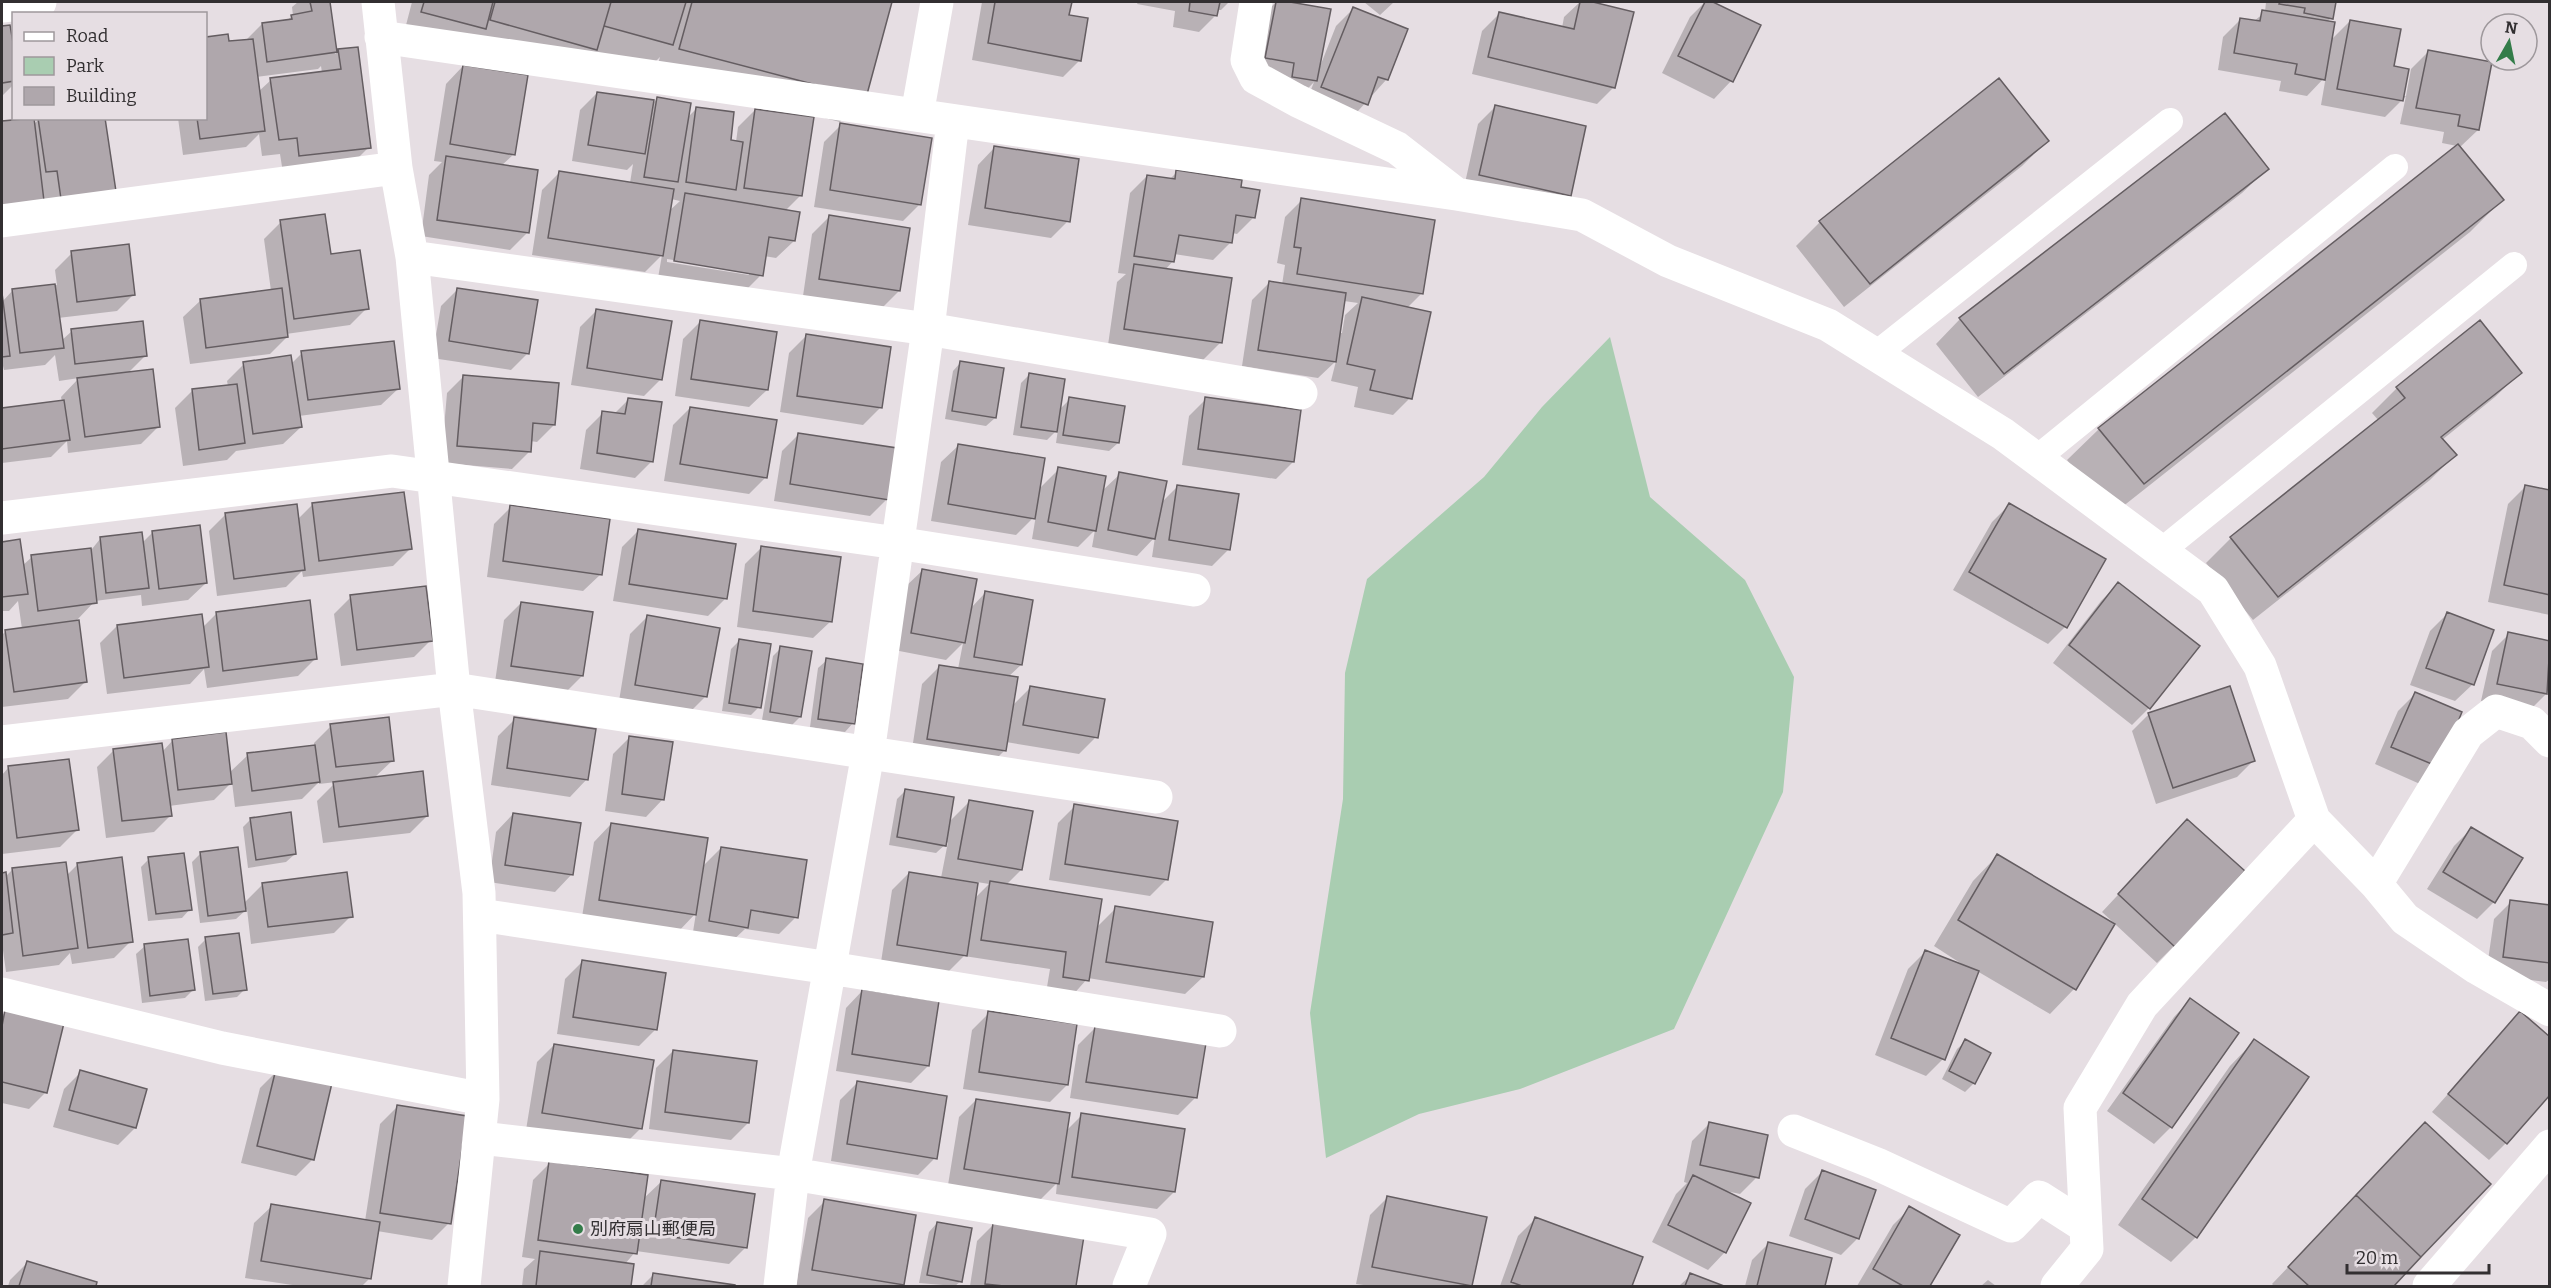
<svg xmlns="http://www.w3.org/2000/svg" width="2551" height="1288" font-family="Bitter,'Noto Sans JP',serif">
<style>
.green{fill:#a9cdb1}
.shadow{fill:#0003;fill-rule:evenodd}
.building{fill:#afa7ac;stroke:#645d61;stroke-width:1.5}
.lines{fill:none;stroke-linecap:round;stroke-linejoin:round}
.service{stroke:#fff;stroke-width:26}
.minor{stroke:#fff;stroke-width:33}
.poi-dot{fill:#337c49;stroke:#e6dee3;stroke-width:2}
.labels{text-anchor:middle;stroke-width:6;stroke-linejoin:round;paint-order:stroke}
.poi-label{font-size:18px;fill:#322f31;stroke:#e6dee3;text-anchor:start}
</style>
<rect width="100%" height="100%" fill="#e6dee3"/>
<path class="green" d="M1610 337 1650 497 1745 580 1794 677 1783 792 1674 1029 1520 1089 1419 1114 1326 1158 1310 1013 1343 799 1345 673 1367 579 1484 477 1542 407Z"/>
<path class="shadow" d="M298 2H328L335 54 339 51 369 147 352 164 283 173 280 154 262 156 259 134 246 147 183 155 178 118H206V38L226 36 227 43 245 41 262 24 286 21 293 16 292 7ZM321 66 322 73 271 80 258 92 256 77 318 69Z
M412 2H890L865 97 840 122 655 74 660 57 647 70 405 29Z
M982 2H1070L1068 16 1080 60 1063 77 972 60Z
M1138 2H1229L1221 10H1217L1216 15 1199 32 1173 27 1175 11 1137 4Z
M1276 2 1329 10 1319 69 1336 26 1353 9 1406 29 1386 80 1349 121 1305 105 1314 82 1299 98 1249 75 1260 18Z
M1364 2H1394L1380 15Z
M1580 2 1632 13 1614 87 1597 104 1472 74 1482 31 1500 13 1562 28 1564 17Z
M1705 2 1759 25 1731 81 1714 99 1662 73 1690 17Z
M2266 2H2334L2331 18 2327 22 2330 41 2350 21 2392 67 2403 96H2406L2411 69 2428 52 2478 130 2459 148 2502 200 2470 232 2112 515 2067 460 2099 429 2457 146 2442 143 2444 132 2400 124 2406 96 2385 117 2321 105 2326 76 2307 96 2279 91 2281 81 2218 70 2223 37 2240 20 2253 22 2265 12Z
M9 27 14 58V84L2 96V28Z
M463 66 514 154 501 166 527 233 510 250 421 236 429 175 442 162 434 161 446 84Z
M597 93 651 105 657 99 687 118 697 108 729 141 736 142 738 127 755 110 801 195 785 211 794 241 776 258 764 256 761 275 744 292 658 278 662 255 645 272 532 255 542 190 559 173 630 183 633 164 627 170 572 161 580 110ZM671 199 680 201 669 211ZM667 259 749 272V275L667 262Z
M1495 107 1569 195 1552 212 1463 192 1478 124Z
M32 119 33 125 39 119 115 197 2 221V123Z
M841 125 920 204 903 221 814 207 824 142Z
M2047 141 2022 166 1844 307 1796 246 1820 222Z
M995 147 1068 221 1051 238 968 225 978 165Z
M2267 169 2242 193 1978 397 1936 344 1960 319Z
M1177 172 1239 189 1254 217 1237 234 1232 233 1230 243 1213 260 1174 254 1173 261 1165 270 1221 342 1203 360 1108 345 1117 282 1126 274 1118 273 1130 193 1147 176 1169 180Z
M1302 200 1421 294 1407 308 1410 398 1393 415 1354 407 1358 387 1331 381 1336 361 1318 378 1242 366 1252 300 1269 283 1282 285 1285 265 1277 263 1285 217ZM1344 301 1358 303 1345 315 1342 333H1339Z
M829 217 899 291 882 308 803 296 812 234Z
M281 222 330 256 367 308 350 325 286 334 287 337 270 354 190 364 183 317 201 300 271 291 264 239Z
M72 253 134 294 117 311 58 318 61 341 72 331 146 355 128 373 158 427 141 444 68 453 67 441 51 457 2 463V410L62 402 61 397 79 378 59 381 55 355 45 365 4 370 2 362V302L13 290 57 285 55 270Z
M458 289 528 353 511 370 432 358 441 306Z
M597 310 661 379 644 396 571 385 580 327Z
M700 322 767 390 749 407 675 396 683 339Z
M2480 322 2520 373 2495 397 2442 440 2455 455 2430 480 2253 620 2206 563 2231 538 2379 421 2372 413 2397 388Z
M806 336 880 408 863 425 780 412 789 353Z
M302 353 399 388 381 405 299 416 301 427 283 444 236 451 227 460 183 466 175 408 192 391 228 386 227 381 244 364H291Z
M961 362 995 418 986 426 945 419 953 371Z
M1029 375 1059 410 1070 399 1118 443 1109 451 1056 443 1058 429 1047 440 1013 435 1021 383Z
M464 376 554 425 537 442 530 441 529 452 512 469 441 463 447 393Z
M629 399 652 461 635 478 580 469 586 430 603 413 614 414Z
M1206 399 1293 462 1276 479 1182 465 1189 416Z
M690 408 766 477 749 494 664 481 673 425Z
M799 434 887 499 870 516 774 501 782 451Z
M959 445 1038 490 1059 469 1101 492 1120 474 1161 503 1178 486 1229 549 1212 566 1152 557 1155 537 1137 556 1092 547 1095 530 1078 547 1032 539 1036 515 1016 535 931 521 941 462Z
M2525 487 2550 491V615L2488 602 2508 504Z
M312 505 410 549 393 566 303 577 302 571 286 587 217 596 209 531 226 514 297 520Z
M2009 505 2065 627 2048 644 1953 590 1992 522Z
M511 507 601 574 583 591 487 577 494 524Z
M639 530 725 599 708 616 613 601 622 547Z
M152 533 206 583 188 600 142 606 141 595 95 601 77 620 85 682 68 699 2 707V635L6 631 22 629 18 601 9 611H2V543L19 541 22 566 32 557 92 549 100 539 142 543Z
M762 547 831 621 813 638 737 627 745 564Z
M923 570 970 609 985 593 1021 665 1008 677 1011 707 1031 687 1096 737 1079 754 1006 742 1004 751 987 768 911 756 922 684 940 666 958 669 963 643 946 660 894 650 905 587Z
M2118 584 2149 708 2132 725 2053 663 2101 601Z
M351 597 431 640 414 657 341 666 334 614Z
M521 603 582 676 565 693 495 682 504 620Z
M217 613 316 658 298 676 207 688 204 669 190 684 107 694 100 643 117 626 202 628Z
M2447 614 2473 684 2455 701 2410 685 2430 631Z
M647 617 706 696 689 713 619 701 630 634Z
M2509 634 2550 642V677L2546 694 2529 711 2481 701 2492 651Z
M740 640 759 707 751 715 722 711 731 649Z
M781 648 800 717 792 725 762 720 773 656Z
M827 660 853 723 845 732 810 727 818 668Z
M2415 694 2460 713 2420 784 2375 764 2398 711Z
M2149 714 2254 760 2237 777 2156 804 2132 731Z
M515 719 587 779 570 797 491 785 498 736Z
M331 726 393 760 374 778 427 816 410 833 323 843 317 801 336 782 319 784V782L302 799 235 807 232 782 214 800 169 806 171 815 154 832 106 838 97 767 114 750 162 752 173 740 229 773 248 755 314 746V743Z
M630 737 663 799 646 817 605 811 613 754Z
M8 768 77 830 60 847 2 854V775Z
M906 790 948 823 969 802 1021 870 1006 885 1096 928 1116 908 1203 977 1185 994 1088 978 1071 997 1046 993 1050 969 964 956 948 972 881 962 892 890 909 873 941 878 948 842 936 853 889 845 897 799ZM977 882 989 884 974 899Z
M1075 806 1167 879 1150 896 1049 880 1058 823Z
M513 814 572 874 555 892 489 882 496 832Z
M251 819 295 854 286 862 248 868 243 827Z
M2187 821 2174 946 2157 963 2102 912Z
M611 824 702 867 721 848 796 917 779 934 745 929 729 944 692 938 696 913 678 932 582 917 594 842Z
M2471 829 2521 859 2494 902 2477 919 2427 889 2454 846Z
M201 853 244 903 263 884 351 916 334 933 251 944 247 909 236 919 200 923 192 862Z
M1997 856 2113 924 2074 989 2050 1014 1977 971 1943 1059 1926 1076 1875 1055 1908 969 1925 952 1971 970 1934 946 1973 881Z
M149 859 190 909 182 918 148 921 141 867Z
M78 864 131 941 114 958 72 964 70 953 59 965 6 972 2 943V874H4L5 877 12 870 67 875Z
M2511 902 2550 907V979L2546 982 2486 974 2494 919Z
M206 939 245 989 237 997 205 1001 198 947Z
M145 946 193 990 185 998 142 1003 136 954Z
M582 962 656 1029 639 1046 557 1034 565 979Z
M863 990 928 1066 911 1083 836 1071 846 1008Z
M2190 1000 2171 1127 2154 1144 2107 1111 2174 1017Z
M6 1011 46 1092 29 1109 2 1103V1016Z
M989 1013 1067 1085 1050 1102 963 1089 972 1030Z
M2520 1013 2506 1143 2489 1160 2432 1112Z
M1095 1028 1195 1098 1178 1115 1070 1098 1078 1045Z
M1966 1041 1989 1053 1974 1083 1965 1092 1942 1079 1957 1049Z
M2254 1041 2196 1237 2171 1262 2118 1225 2230 1066Z
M554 1045 652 1062 640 1129 623 1146 526 1130 537 1062Z
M673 1051 748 1123 731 1140 649 1129 656 1068Z
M277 1071 313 1159 296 1176 241 1163 260 1088Z
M81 1072 145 1090 135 1128 118 1145 53 1127 64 1089Z
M857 1083 935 1158 918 1175 831 1161 840 1100Z
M976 1100 1066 1131 1082 1115 1174 1192 1157 1209 1056 1194 1057 1183 1040 1200 948 1185 959 1117Z
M397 1107 449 1223 432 1240 377 1231 370 1278 362 1286H299L245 1278 254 1223 272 1206 365 1221 380 1124Z
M1709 1124 1757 1177 1740 1194 1726 1191 1749 1204 1725 1252 1708 1270 1652 1242 1676 1194 1687 1183 1684 1182 1692 1141Z
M2409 1141 2489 1184 2391 1286H2274L2272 1284Z
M550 1163 643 1199 662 1181 746 1247 729 1264 636 1251 625 1264 632 1265 629 1286H522L524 1269 535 1259 522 1257 533 1180Z
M1822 1172 1858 1238 1841 1255 1789 1236 1805 1189Z
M1387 1198 1485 1218 1470 1286H1371L1356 1284 1370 1215Z
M825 1201 902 1284 900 1286H796L808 1218Z
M1910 1208 1958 1236 1929 1286H1857L1893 1225Z
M1535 1219 1641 1258 1631 1286H1500L1518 1236Z
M937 1223 961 1281 955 1286 919 1283 929 1232Z
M994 1224 1082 1238 1075 1286H970L977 1241Z
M1769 1243 1830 1259 1824 1286H1745L1752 1260Z
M27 1263 95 1283 94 1286H8L10 1280Z
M653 1275 733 1286H642Z
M1691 1275 1720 1286H1679Z
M1988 1280 1996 1286H1981Z"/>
<path class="building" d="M310 2H330L337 52 267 62 262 23 292 19 291 15 312 11Z
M424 2H493L486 29 421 12Z
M495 2H611L597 50 490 20Z
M611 2H686L673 45 604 26Z
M692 2H892L866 98 679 49Z
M995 2H1072L1069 15 1088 18 1081 61 988 43Z
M1190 2H1220L1217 16 1189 11Z
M1276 2H1290L1331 9 1317 81 1292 77 1294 63 1265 58Z
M1580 2H1593L1634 12 1615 88 1488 57 1499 12 1574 29Z
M1705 2H1713L1761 25 1733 82 1678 56Z
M2280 2H2336L2333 19 2304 13 2305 8 2279 4Z
M1353 7 1408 29 1388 80 1378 77 1368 105 1321 87Z
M2262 10 2335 22 2325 80 2295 74 2297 64 2234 53 2240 18 2260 21Z
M2350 20 2401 29 2394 66 2409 69 2403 101 2337 89Z
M10 25 14 49V81L2 83V26Z
M228 34 229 41 253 39 265 131 200 139 197 118H206V37Z
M358 47 371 148 299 156 297 138 279 140 270 78 341 69 338 49Z
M2428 50 2492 62 2479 130 2458 126 2460 115 2416 108Z
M463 65 528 75 515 155 450 144Z
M1999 78 2049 141 1870 284 1819 221Z
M597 92 654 100 645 154 588 145Z
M657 97 691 103 678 182 644 177Z
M1495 105 1586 126 1571 196 1479 175Z
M696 107 734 112 731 140 743 142 736 190 686 182Z
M755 109 814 117 802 196 744 188Z
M2225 113 2269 169 2004 374 1959 318Z
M34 118 44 201 2 207V121Z
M38 118H105L117 198 62 206 57 171 46 172Z
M840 123 932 138 921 205 830 190Z
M2458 144 2504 200 2144 484 2098 428Z
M994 146 1079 159 1070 222 985 208Z
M446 156 538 170 529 233 437 220Z
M1176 170 1242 180 1241 187 1260 190 1255 218 1236 215 1232 243 1179 235 1174 262 1134 256 1147 175 1175 179Z
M559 171 674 189 663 256 548 238Z
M685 193 800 212 795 241 769 237 763 276 674 261Z
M1301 198 1435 220 1423 294 1297 274 1301 248 1294 247Z
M325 214 331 254 360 250 369 309 294 319 280 220Z
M829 215 910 228 900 291 819 279Z
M129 244 135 295 77 302 71 251Z
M1134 264 1232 278 1222 343 1124 329Z
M1269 281 1346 293 1336 362 1258 350Z
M55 284 64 348 20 353 12 289Z
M282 288 288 337 206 348 200 299Z
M457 288 538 300 529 354 449 341Z
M2 293 10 356 2 357Z
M1362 297 1431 312 1412 399 1370 390 1375 370 1347 364Z
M596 309 672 321 662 380 587 368Z
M700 320 777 332 768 390 691 379Z
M2480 320 2522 373 2441 437 2457 455 2278 597 2230 537 2405 398 2396 387Z
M143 321 147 356 75 364 71 329Z
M806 334 891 347 882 408 797 396Z
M394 341 400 389 308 400 301 351Z
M291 355 302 427 253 434 243 362Z
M960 361 1004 368 996 418 952 411Z
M153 369 160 427 85 437 77 378Z
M1029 373 1065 379 1057 432 1021 427Z
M463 375 559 383 555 425 533 423 531 452 457 446Z
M237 384 245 443 199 450 192 389Z
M1069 397 1125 406 1119 443 1063 435Z
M1205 397 1301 410 1294 462 1198 449Z
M628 398 662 402 653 462 597 453 602 411 625 414Z
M64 400 70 440 2 449V408Z
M690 407 777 420 767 478 680 464Z
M798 433 897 448 889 500 790 484Z
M958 444 1045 458 1035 519 948 504Z
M1058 467 1106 476 1096 531 1048 522Z
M1119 472 1167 481 1155 539 1108 530Z
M1177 485 1239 494 1230 550 1169 540Z
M2525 485 2550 490V595L2504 585Z
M404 492 412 549 319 561 312 503Z
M2009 503 2106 559 2067 628 1969 572Z
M297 504 305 570 234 579 225 513Z
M510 505 610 519 602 575 503 561Z
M200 525 207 583 159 589 152 531Z
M638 529 736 544 727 599 629 584Z
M142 532 149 588 106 593 100 537Z
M20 539 28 594 2 597V542Z
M761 546 841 557 832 622 753 611Z
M91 548 97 603 38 611 31 555Z
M922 569 977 579 965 643 911 633Z
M2118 582 2200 646 2150 709 2069 645Z
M426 586 433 641 357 650 350 595Z
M985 591 1033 600 1022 665 974 657Z
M310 600 317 659 223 671 216 612Z
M521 602 593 612 583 676 511 666Z
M2447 612 2494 630 2474 685 2426 668Z
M202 614 209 667 124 678 117 625Z
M647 615 720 628 707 697 635 685Z
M79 620 87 682 14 692 5 630Z
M2508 632 2550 641 2547 694 2497 684Z
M739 639 771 644 761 708 729 703Z
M780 646 812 651 801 717 770 712Z
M826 658 863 664 855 724 818 719Z
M939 665 1018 677 1006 751 927 739Z
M1030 686 1105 699 1098 738 1023 725Z
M2230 686 2255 761 2173 788 2148 713Z
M2415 692 2462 712 2439 767 2391 747Z
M389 717 394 761 336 767 330 724Z
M514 717 596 729 588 780 507 768Z
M226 732 232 784 178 790 172 739Z
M629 736 673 742 664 800 622 794Z
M162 743 172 816 122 821 113 749Z
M315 745 320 782 252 791 247 753Z
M69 759 79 830 17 838 8 766Z
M423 771 428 816 339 827 333 782Z
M905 789 954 797 946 846 897 837Z
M969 800 1033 811 1022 870 958 859Z
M1074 804 1178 821 1168 880 1065 864Z
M291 812 296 854 256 860 250 818Z
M513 813 581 823 573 875 505 865Z
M2187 819 2245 871 2175 947 2118 894Z
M611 823 708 838 696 915 599 900Z
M2471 827 2523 858 2495 903 2443 872Z
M238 847 246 911 208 916 200 852Z
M721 847 807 860 798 918 751 910 748 928 709 921Z
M184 853 192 910 156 914 148 857Z
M1997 854 2115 924 2076 990 1958 920Z
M122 857 133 942 88 948 77 863Z
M66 862 78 948 23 956 12 868Z
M6 872 13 933 2 935V873Z
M347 872 353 917 268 927 262 883Z
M909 872 978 883 967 956 897 945Z
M990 881 1102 899 1089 981 1063 977 1066 952 981 940Z
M2510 900 2550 905V963L2503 957Z
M1115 906 1213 922 1204 977 1106 962Z
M239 933 247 990 213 994 205 937Z
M188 939 195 990 150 996 144 944Z
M1925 950 1979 971 1945 1060 1891 1038Z
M582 960 666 973 657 1030 573 1017Z
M862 989 939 1001 929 1066 852 1054Z
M2190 998 2239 1033 2172 1128 2123 1093Z
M5 1010 64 1023 47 1093 2 1082V1026Z
M988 1011 1077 1024 1068 1085 979 1072Z
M2520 1011 2550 1037V1095L2507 1144 2448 1094Z
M1095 1026 1206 1043 1197 1098 1086 1082Z
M1965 1039 1991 1053 1975 1084 1949 1071Z
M2254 1039 2309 1077 2197 1238 2142 1199Z
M554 1044 654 1060 642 1129 542 1113Z
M673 1050 757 1061 749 1123 665 1112Z
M276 1069 332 1083 314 1160 257 1146Z
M80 1070 147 1089 136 1128 69 1110Z
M857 1081 947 1096 937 1159 847 1144Z
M976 1099 1070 1113 1059 1184 964 1169Z
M397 1105 467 1116 451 1224 380 1213Z
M1081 1113 1185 1129 1175 1192 1072 1177Z
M1709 1122 1768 1135 1759 1178 1700 1165Z
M2425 1122 2491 1184 2421 1257 2356 1195Z
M549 1161 648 1175 637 1254 538 1240Z
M1822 1170 1876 1190 1859 1239 1805 1219Z
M1693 1175 1751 1203 1726 1253 1668 1225Z
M661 1180 755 1194 747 1248 653 1234Z
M2356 1195 2421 1257 2394 1286H2309L2288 1267Z
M1387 1196 1487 1217 1472 1286 1372 1267Z
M824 1199 916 1215 904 1285 812 1270Z
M271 1204 380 1222 371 1279 261 1261Z
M1909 1206 1960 1235 1930 1286H1903L1873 1269Z
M1535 1217 1643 1257 1632 1286H1522L1511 1282Z
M937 1222 972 1228 962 1282 927 1275Z
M993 1223 1084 1236 1076 1286H1004L985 1284Z
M1768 1242 1832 1258 1825 1286H1757Z
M540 1251 634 1264 631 1286H536Z
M27 1261 97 1282 96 1286H19Z
M653 1273 735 1285V1286H651Z
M1690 1273 1724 1286H1685Z"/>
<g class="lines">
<path class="service" d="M1875 355 2170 121
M2036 459 2395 167
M2160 552 2514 265"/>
<path class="minor" d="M378 2 396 168 412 257 454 689 479 893 483 1099 464 1286
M1256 2 1247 60 1256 78 1298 101 1397 148 1455 193
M2 6 40 2
M381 37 1456 194 1582 215 1668 261 1828 325 2003 434 2213 590 2260 666 2314 820 2376 884 2405 919 2477 968 2550 1010
M917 115 937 2
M2 221 396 168
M412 257 928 329 1301 393
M2 518 392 471 897 543 1194 590
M2 742 454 689 1156 797
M2376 884 2468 733 2496 711 2532 723 2550 741
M480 915 830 968 1220 1031
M2 994 222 1048 483 1099
M1794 1131 1877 1164 2011 1226 2039 1197 2086 1227
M481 1138 793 1174 1150 1234 1129 1286
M780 1286 793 1174 868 753 928 329 953 121
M2057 1286 2087 1249 2080 1108 2142 1005 2314 820
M2429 1286 2550 1146"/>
</g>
<circle class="poi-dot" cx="578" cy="1229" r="6"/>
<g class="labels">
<g class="poi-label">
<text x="590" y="1235">別府扇山郵便局</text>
</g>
</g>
<rect width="2551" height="1288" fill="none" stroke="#322f31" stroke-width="6"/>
<rect x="12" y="12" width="195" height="108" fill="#e6dee3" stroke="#9e989c" stroke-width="1.5"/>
<rect x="24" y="32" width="30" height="9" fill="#ffffff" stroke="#9e989c" stroke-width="1.5"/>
<text x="66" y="42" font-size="18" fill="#322f31">Road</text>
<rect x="24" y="57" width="30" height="18" fill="#a9cdb1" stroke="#9e989c" stroke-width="1.5"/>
<text x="66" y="72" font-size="18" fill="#322f31">Park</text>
<rect x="24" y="87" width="30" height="18" fill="#afa7ac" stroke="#9e989c" stroke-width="1.5"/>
<text x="66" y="102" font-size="18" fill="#322f31">Building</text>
<g transform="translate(2509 42) rotate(9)"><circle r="28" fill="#e6dee3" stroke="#9e989c" stroke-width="1.5"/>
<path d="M0-4.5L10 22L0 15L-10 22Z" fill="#337c49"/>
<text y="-9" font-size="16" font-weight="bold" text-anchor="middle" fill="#322f31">N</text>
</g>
<path d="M2347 1264v9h142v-9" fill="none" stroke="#322f31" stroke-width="3"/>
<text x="2356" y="1264" font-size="18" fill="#322f31" stroke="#e6dee3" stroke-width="4.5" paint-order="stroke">20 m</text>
</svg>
